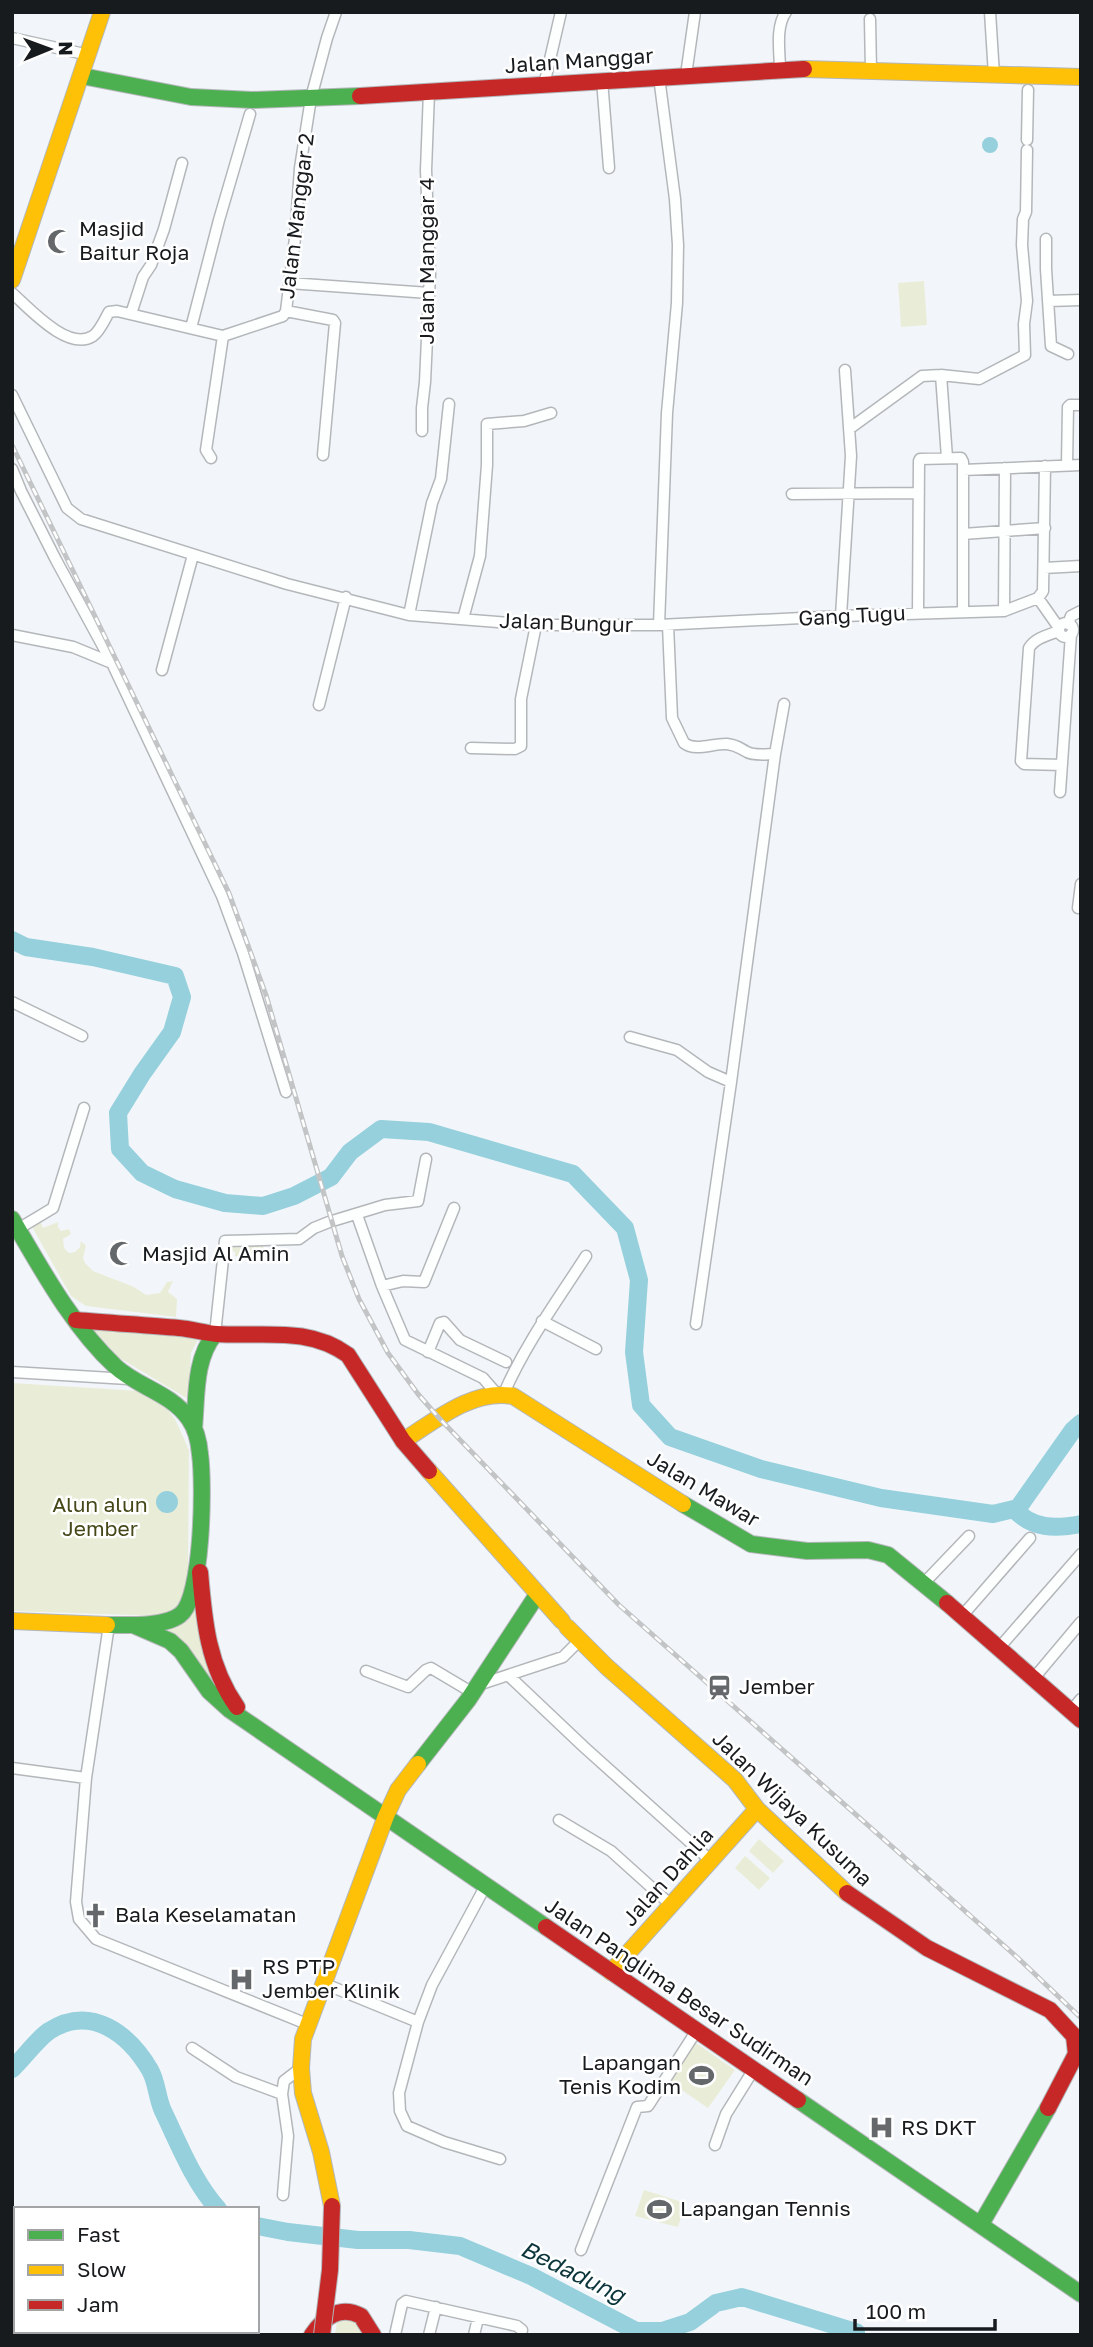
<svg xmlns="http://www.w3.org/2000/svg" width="1093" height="2347" font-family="'Golos Text',sans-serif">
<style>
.green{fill:#e9edd7}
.water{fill:#95d0dc}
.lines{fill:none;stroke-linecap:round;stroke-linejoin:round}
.river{stroke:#95d0dc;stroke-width:18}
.street-casing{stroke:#b4b7ba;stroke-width:13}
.fast-casing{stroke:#b4b7ba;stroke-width:18}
.slow-casing{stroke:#b4b7ba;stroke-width:18}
.jam-casing{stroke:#b4b7ba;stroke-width:18}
.street{stroke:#fdfefe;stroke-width:10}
.fast{stroke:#4caf50;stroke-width:16}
.slow{stroke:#ffc107;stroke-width:16}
.jam{stroke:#c62828;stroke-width:16}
.rail-casing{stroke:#c2c4c5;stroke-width:5}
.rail{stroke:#fff;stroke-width:2.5;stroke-dasharray:8;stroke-linecap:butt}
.jam-bridge-casing{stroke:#b4b7ba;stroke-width:18;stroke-linecap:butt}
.jam-bridge{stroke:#c62828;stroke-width:16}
.labels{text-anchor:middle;stroke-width:5;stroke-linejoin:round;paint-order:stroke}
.street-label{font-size:21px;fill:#181b1e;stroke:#fff}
.poi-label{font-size:21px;fill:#181b1e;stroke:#fff;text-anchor:start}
.park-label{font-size:21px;fill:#464819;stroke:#fff}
.water-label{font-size:23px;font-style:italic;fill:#0b353b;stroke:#fff}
</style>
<rect width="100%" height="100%" fill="#f2f6fa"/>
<path class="green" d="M924 281 927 325 901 327 898 283Z
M40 1221 43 1228 58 1222V1227L61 1231 69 1229 71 1234 63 1239 64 1248 69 1253 75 1252 80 1247 81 1241 86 1246 83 1258 85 1263 93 1271 134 1287 146 1295 160 1293 167 1282 173 1281 168 1292 177 1299 176 1317 86 1306 71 1296 31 1225Z
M229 1242 263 1244 262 1261 235 1256V1252L228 1250Z
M88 1324 200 1336 191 1353 188 1399 118 1357Z
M12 1383 140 1391 167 1409 175 1419 189 1450 188 1574 182 1605 159 1616 12 1611Z
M196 1594 221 1694 183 1642 168 1630Z
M759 1839 784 1861 773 1873 749 1851Z
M745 1856 770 1878 759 1890 735 1868Z
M693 2041 735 2070 708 2108 667 2080Z
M644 2190 685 2203 678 2227 635 2216Z
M343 2314 359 2319 364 2335H335L337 2320Z"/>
<path class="water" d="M982 145a8 8 0 1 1 16 0a8 8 0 1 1-16 0Z
M156 1502a11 11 0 1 1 22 0a11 11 0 1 1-22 0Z"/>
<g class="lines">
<path class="river" d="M12 940 26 947 93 957 175 976 182 997 172 1032 142 1074 118 1113 120 1149 142 1173 175 1189 225 1203 263 1206 294 1196 331 1177 350 1152 381 1129 429 1132 573 1174 625 1228 639 1280 634 1352 641 1405 670 1437 761 1469 881 1498 993 1514 1018 1508 1073 1430 1081 1423
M1014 1509C1032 1529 1055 1529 1081 1524
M12 2069C24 2058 36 2040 49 2031 91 2004 129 2034 150 2070 157 2082 157 2098 163 2111 179 2144 193 2181 218 2209
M257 2226 288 2232 358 2240H409L460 2246 531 2276 636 2331H662L690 2322 716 2303 742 2297 856 2332V2335"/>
<defs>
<path id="street" d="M990 12 994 75
M870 19 871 71
M12 38 89 55
M780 70C780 53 775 27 786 12
M686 75 695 12
M602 80 609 168
M544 85 561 12
M1027 140 1028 90
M1046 239V269L1051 346 1068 354
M289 283 429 293
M12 293C29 308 68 352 93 336 100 331 105 319 109 312L117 311 223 336 283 316 286 311 295 238 300 168 311 98 327 38 336 12
M1048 301 1081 300
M286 311 333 320 335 323 323 455
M131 314 143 277 151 265 164 229 182 163
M191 328 219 220 250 114
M941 375 947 458
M12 395 67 508 81 519 287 584 409 615 535 625H659L841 616 1004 611 1038 598 1043 591 1045 466
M849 429 922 376 941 375 979 379 1025 355 1024 324 1027 301 1022 245 1023 219 1026 212 1027 150
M422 431V408L425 382 430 274 426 170 429 92
M211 458 206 450 223 336
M1067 464 1068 407 1070 405H1081
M12 469 21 491 56 560 112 663 222 896 243 953 286 1092
M963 470 1081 465
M792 494 919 493
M963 534 1045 528
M1044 568 1081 566
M1038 598 1059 628
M1004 611 1005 468
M918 613 919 461 920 459 961 458 963 462V612
M409 615 432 503 441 479 449 404
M841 616 851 456 845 370
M463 619 480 556 487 465V424L524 421 551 413
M1059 630a7 7 0 1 1 14 0a7 7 0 1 1-14 0Z
M1068 624 1071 616 1081 611
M659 625 667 413 677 303 678 245 675 199 659 77
M668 625 672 718 684 743C696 752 713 743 727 744 737 745 739 748 747 752 754 756 767 754 775 754
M1059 631C1048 635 1035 638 1029 648L1021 761 1024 764 1062 765
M12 635 73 647 112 663
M162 670 193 555
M319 705 346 597
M471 748 515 749 521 746V699L536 625
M1060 792 1071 634
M1078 908 1081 884
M12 1002 82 1036
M630 1037 677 1050 708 1072 731 1082
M357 1215 382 1286 405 1340 483 1378 497 1394
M18 1229 53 1208 84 1108
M382 1286 403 1281 424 1282 454 1208
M542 1321 596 1349
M696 1324 731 1082 775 754 784 704
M215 1334 225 1241 299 1239 314 1228 329 1222 385 1205 418 1201 426 1159
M428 1352 440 1323 444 1322 460 1340 506 1362
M12 1372 128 1379
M504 1393C526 1343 557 1301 586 1256
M924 1583 969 1536
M962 1616 1030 1538
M109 1625 86 1778 76 1902 79 1919 96 1939 307 2024
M999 1648 1081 1554
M366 1671 408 1687 426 1670 431 1668 473 1693
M509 1676 584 1747 711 1861
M1034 1678 1081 1622
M478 1685 563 1657 579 1641
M1071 1711 1081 1699
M12 1768 86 1778
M559 1820 611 1851 671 1905
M486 1885 432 1985 418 2022 399 2093 400 2111 407 2126 444 2142 500 2159
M325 1984 418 2022
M192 2048 236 2077 282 2094
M715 2145 726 2114 754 2069
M283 2195 288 2136 282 2094 284 2081 301 2068
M581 2250 637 2107 648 2106 697 2030
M122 2335 123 2331
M395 2335 402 2304 406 2301 517 2326 522 2330 521 2335
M429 2335 436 2307
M474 2335 478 2318"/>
<path id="fast" d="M82 76 191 97 252 100 360 96
M12 1219C42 1270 72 1326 116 1367 138 1387 171 1393 189 1419 196 1429 199 1442 200 1454 204 1482 203 1599 180 1615 165 1627 126 1625 107 1625
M194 1428C197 1397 194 1359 215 1334
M683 1504 751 1544 807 1551 868 1550 888 1555 947 1603
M133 1625 170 1641 181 1651 209 1691 230 1710 546 1927
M418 1764 468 1700 537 1595
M798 2100 1081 2294
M981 2224 1048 2108"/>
<path id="slow" d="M804 69 1081 77
M12 280 102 12
M403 1441C436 1420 472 1389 513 1396L683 1504
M429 1471 562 1621
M12 1621 107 1625
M567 1627 607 1667 735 1780 757 1809 847 1893
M611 1972 757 1809
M332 2206 321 2152 303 2093 301 2068 303 2039 386 1816 398 1790 418 1764"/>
<path id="jam" d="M360 96 804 69
M76 1320C110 1323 145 1325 179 1328 192 1329 204 1333 217 1334 263 1337 308 1326 348 1355L403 1441 429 1471
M200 1572C204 1621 208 1666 237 1707
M947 1603 1081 1720
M847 1893 927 1948 1050 2010 1074 2036 1076 2054 1048 2108
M546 1927 798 2100
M312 2335C324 2317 340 2305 361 2316L373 2335"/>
</defs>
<use href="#street" class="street-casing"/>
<use href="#fast" class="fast-casing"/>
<use href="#slow" class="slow-casing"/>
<use href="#jam" class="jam-casing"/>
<use href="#street" class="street"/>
<use href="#fast" class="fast"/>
<use href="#slow" class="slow"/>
<use href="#jam" class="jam"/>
<defs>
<path id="rail" d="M12 445 229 893 266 995 342 1256 359 1299 388 1353 418 1394 439 1418 619 1605 1018 1958 1081 2018"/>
</defs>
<use href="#rail" class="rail-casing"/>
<use href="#rail" class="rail"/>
<defs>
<path id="jam-bridge" d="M322 2335 330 2270 332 2206"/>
</defs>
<use href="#jam-bridge" class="jam-bridge-casing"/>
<use href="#jam-bridge" class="jam-bridge"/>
</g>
<defs>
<symbol id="mosque-bare" viewBox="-9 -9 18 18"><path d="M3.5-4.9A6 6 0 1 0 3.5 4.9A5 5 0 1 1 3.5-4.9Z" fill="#64686b" stroke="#fff" stroke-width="2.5" paint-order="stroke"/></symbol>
<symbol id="station-bare" viewBox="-9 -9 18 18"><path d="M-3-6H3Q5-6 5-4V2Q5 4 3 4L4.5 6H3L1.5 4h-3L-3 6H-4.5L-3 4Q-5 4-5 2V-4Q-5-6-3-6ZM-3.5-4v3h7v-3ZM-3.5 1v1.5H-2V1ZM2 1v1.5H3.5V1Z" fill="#64686b" stroke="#fff" stroke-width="2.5" paint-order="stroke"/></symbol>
<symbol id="church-bare" viewBox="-9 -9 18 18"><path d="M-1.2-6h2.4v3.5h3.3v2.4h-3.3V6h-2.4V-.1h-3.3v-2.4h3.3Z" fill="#64686b" stroke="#fff" stroke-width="2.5" paint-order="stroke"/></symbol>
<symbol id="hospital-bare" viewBox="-9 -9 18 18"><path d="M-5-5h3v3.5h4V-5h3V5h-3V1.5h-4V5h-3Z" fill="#64686b" stroke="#fff" stroke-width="2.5" paint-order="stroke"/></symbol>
<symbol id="stadium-bare" viewBox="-9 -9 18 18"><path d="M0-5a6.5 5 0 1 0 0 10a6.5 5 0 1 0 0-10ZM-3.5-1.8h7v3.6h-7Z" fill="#64686b" stroke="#fff" stroke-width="2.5" paint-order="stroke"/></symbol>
</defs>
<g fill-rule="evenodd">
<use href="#mosque-bare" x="42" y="224" width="35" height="35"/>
<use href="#mosque-bare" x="104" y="1236" width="35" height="35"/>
<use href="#station-bare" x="702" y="1670" width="35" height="35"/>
<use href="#church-bare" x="78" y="1898" width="35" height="35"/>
<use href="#hospital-bare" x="224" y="1962" width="35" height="35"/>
<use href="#stadium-bare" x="684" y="2058" width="35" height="35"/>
<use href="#hospital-bare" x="864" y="2110" width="35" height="35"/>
<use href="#stadium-bare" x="642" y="2192" width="35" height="35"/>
</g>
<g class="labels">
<g class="street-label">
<text transform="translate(579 61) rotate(-4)" y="7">Jalan Manggar</text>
<text transform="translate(297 216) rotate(-83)" y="7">Jalan Manggar 2</text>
<text transform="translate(427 261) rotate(-90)" y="7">Jalan Manggar 4</text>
<text transform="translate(852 616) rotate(-3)" y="7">Gang Tugu</text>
<text transform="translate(566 623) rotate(2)" y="7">Jalan Bungur</text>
<text transform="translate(703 1489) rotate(31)" y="7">Jalan Mawar</text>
<text transform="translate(792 1809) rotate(44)" y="7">Jalan Wijaya Kusuma</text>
<text transform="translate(668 1877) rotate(-48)" y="7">Jalan Dahlia</text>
<text transform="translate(679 1992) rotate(34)" y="7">Jalan Panglima Besar Sudirman</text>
</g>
<g class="poi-label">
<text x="79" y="236">Masjid<tspan x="79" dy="24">Baitur Roja</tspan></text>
<text x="142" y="1261">Masjid Al Amin</text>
<text x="739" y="1694">Jember</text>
<text x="115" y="1922">Bala Keselamatan</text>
<text x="262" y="1974">RS PTP<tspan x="262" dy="24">Jember Klinik</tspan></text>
<text x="681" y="2070" text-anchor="end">Lapangan<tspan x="681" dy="24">Tenis Kodim</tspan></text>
<text x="901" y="2135">RS DKT</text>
<text x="680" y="2216">Lapangan Tennis</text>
</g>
<g class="park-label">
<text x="100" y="1512">Alun alun<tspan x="100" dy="24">Jember</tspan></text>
</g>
<g class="water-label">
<text transform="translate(573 2272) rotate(26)" y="8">Bedadung</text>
</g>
</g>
<rect width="1093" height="2347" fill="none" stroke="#181b1e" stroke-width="28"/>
<rect x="14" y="2207" width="245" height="126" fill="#ffffff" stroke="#a3a4a5" stroke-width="2"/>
<rect x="28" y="2230" width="35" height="10" fill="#4caf50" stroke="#a3a4a5" stroke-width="2"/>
<text x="77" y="2242" font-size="21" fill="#181b1e">Fast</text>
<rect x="28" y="2265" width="35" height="10" fill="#ffc107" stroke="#a3a4a5" stroke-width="2"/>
<text x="77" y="2277" font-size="21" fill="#181b1e">Slow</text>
<rect x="28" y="2300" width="35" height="10" fill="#c62828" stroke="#a3a4a5" stroke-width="2"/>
<text x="77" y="2312" font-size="21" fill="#181b1e">Jam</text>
<g transform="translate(49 49) rotate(89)" stroke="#ffffff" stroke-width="5" paint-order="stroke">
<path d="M0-5L12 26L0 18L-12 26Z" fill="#181b1e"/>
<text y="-10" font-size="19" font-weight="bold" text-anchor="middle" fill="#181b1e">N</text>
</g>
<path d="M855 2319v10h140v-10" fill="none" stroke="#181b1e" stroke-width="3.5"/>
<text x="866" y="2319" font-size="21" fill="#181b1e" stroke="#ffffff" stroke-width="5" paint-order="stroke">100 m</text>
</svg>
